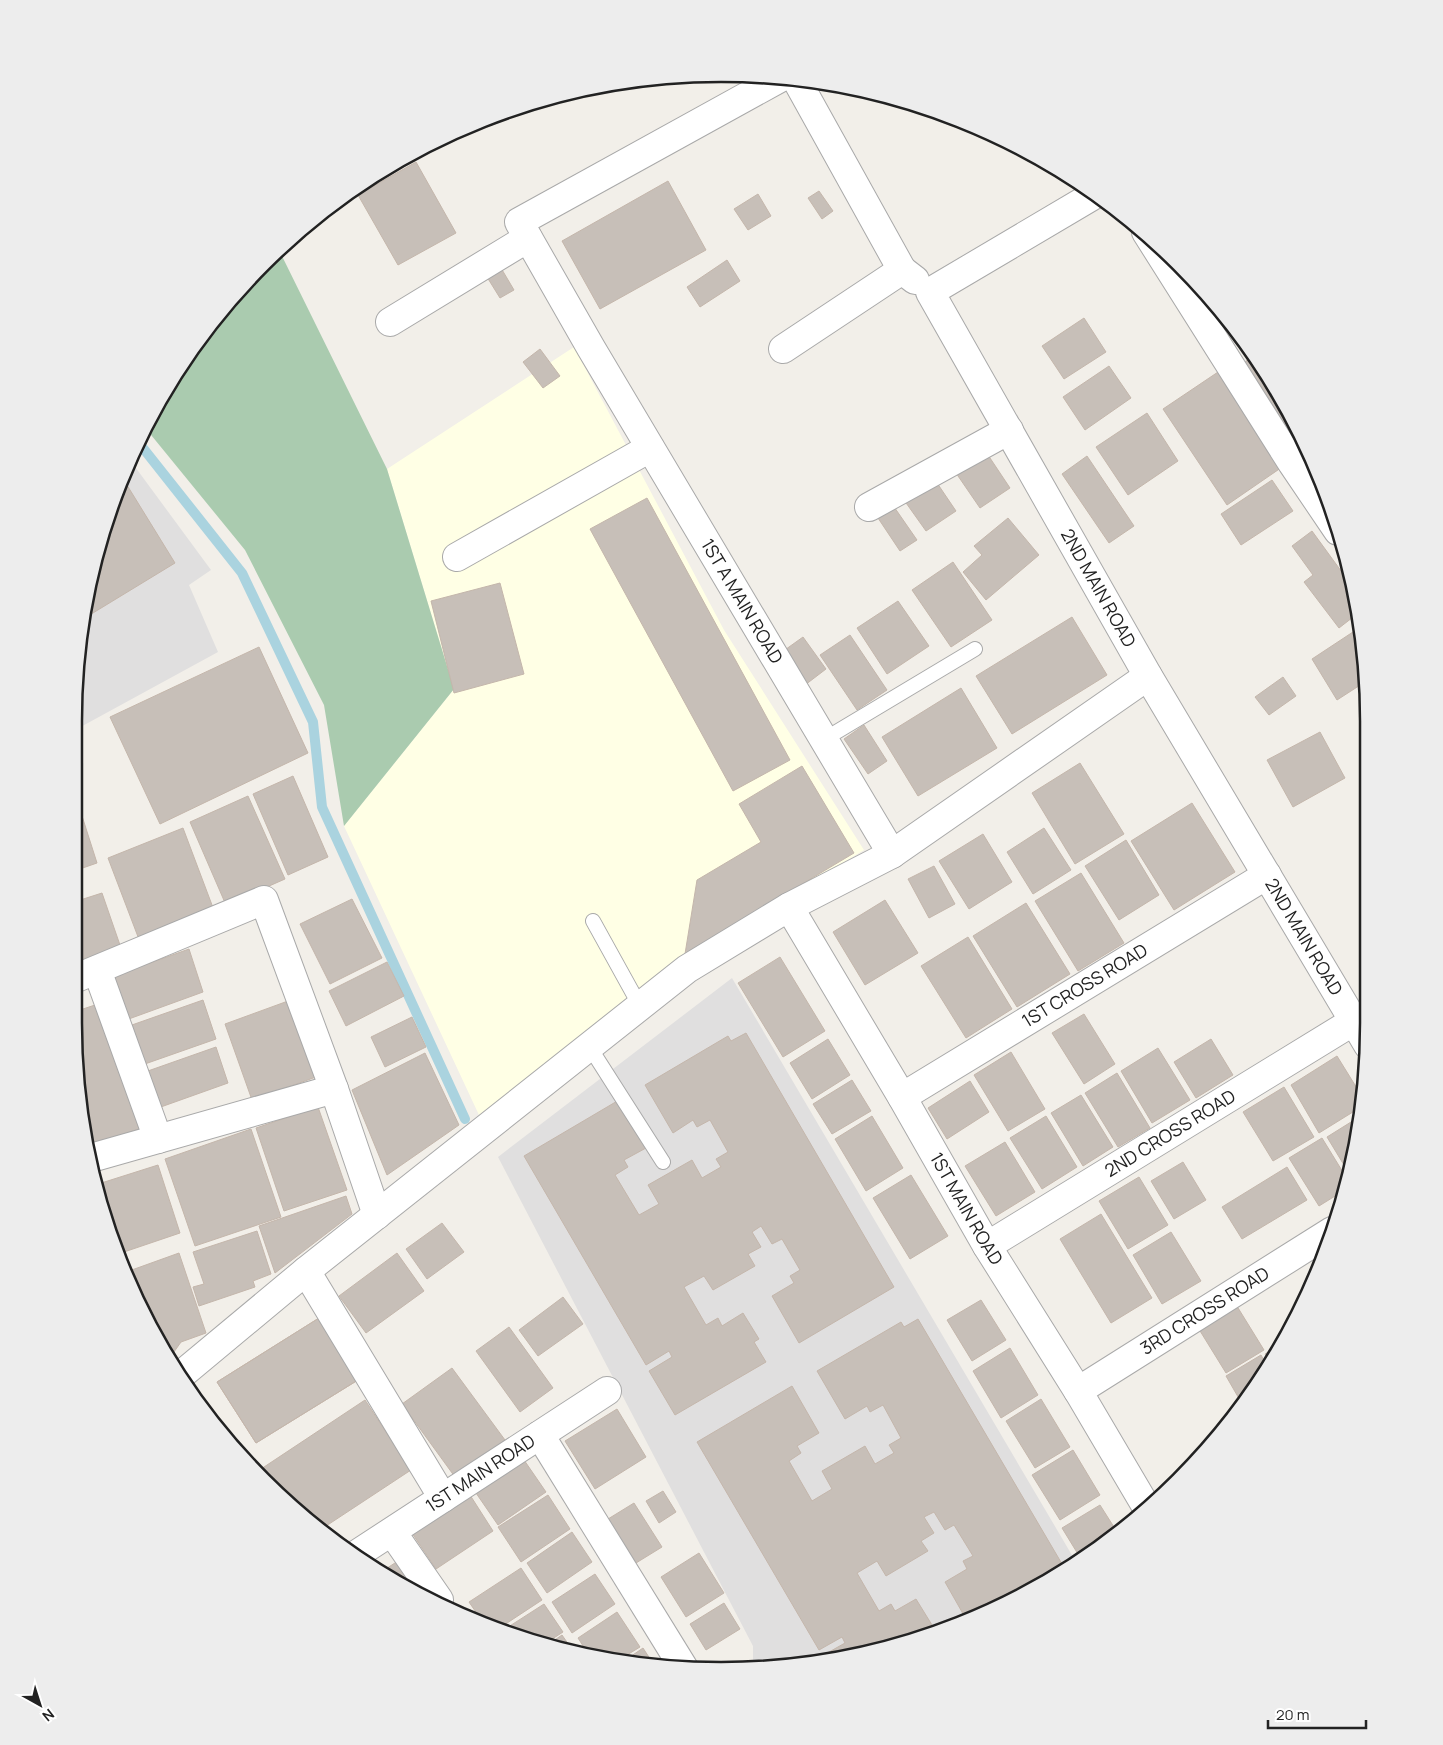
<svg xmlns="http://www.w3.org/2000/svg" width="1443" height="1745" font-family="Manrope,sans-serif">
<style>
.residential{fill:#e0dfdf}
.education{fill:#ffffe5}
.cemetery{fill:#aacbaf}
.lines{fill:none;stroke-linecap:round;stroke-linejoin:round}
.stream{stroke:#aad3df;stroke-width:10}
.building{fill:#c7bfb8;stroke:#c4b6ab}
.service-casing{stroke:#a9a9a9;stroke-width:16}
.minor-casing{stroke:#a9a9a9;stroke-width:30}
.service{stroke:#fff;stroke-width:14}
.minor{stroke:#fff;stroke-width:28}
.labels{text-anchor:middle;stroke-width:4;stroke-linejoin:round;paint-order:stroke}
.street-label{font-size:18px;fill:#222;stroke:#fff}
.rim{fill:none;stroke:#222;stroke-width:2.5}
</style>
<rect width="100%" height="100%" fill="#f2efe9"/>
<path class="residential" d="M130 460 211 570 189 585 218 652 75 730V679L86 595 123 474Z
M732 978 1076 1562 1008 1605 848 1659 753 1665V1646L498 1157Z"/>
<path class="education" d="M574 347 724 630 864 850 663 972 479 1115 344 826 454 689 387 469Z"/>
<path class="cemetery" d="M279 250 387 469 454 689 344 826 324 705 245 550 147 430 183 362 263 264Z"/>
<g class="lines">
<path class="stream" d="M139 443 242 573 313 722 322 807 465 1119"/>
</g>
<path class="building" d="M416 162 456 233 398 265 358 195Z
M668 181 706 250 600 309 562 241Z
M819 191 833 211 822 219 808 198Z
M758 194 771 216 748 230 734 209Z
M727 260 740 281 700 307 687 287Z
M501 268 514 290 500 298 487 277Z
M1084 318 1106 352 1064 379 1042 346Z
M540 349 560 376 543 388 523 362Z
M1253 356 1302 434 1294 439 1242 364Z
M1109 366 1131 398 1085 430 1063 397Z
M1224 368 1288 463 1227 505 1163 409Z
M1147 413 1178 461 1128 495 1096 447Z
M986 452 1010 488 980 508 956 473Z
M1087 456 1134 526 1109 543 1062 474Z
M122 477 175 563 88 616 84 610 86 595Z
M935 480 956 511 926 531 904 500Z
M1272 480 1293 511 1241 545 1221 514Z
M647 498 790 760 733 791 590 529Z
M890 501 917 540 900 551 874 512Z
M1008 518 1039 555 986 600 963 572 982 555 974 546Z
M1312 531 1352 586 1357 614 1339 628 1304 582 1313 575 1292 546Z
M953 562 992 620 951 647 912 590Z
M500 583 524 674 454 693 431 601Z
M898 601 929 646 887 674 857 628Z
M1072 617 1107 675 1012 734 976 676Z
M1359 628 1368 680 1337 700 1312 659Z
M850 635 887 690 857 710 820 655Z
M803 637 826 669 805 685 782 652Z
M259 647 308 753 160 824 110 717Z
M1283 677 1296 696 1269 715 1255 697Z
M961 688 997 748 918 796 882 737Z
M864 725 887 761 868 774 844 739Z
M1320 732 1345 778 1293 807 1267 760Z
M1080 763 1124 834 1075 864 1032 793Z
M802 766 854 853 685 954 697 880 761 842 739 804Z
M293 776 328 857 288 875 253 794Z
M75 794 97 863 74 871Z
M248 796 285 879 226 905 190 822Z
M1192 803 1235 872 1174 910 1131 841Z
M183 828 215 913 140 942 108 858Z
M1044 828 1071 870 1033 894 1007 852Z
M983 834 1012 882 969 909 939 861Z
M1126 840 1159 895 1119 920 1085 866Z
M934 866 955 904 929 918 908 879Z
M1081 873 1124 943 1078 971 1035 901Z
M102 893 121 948 74 964V902Z
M352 899 382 958 330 984 300 924Z
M885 900 918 953 865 985 833 932Z
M1026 903 1070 974 1017 1007 973 936Z
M968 937 1012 1009 966 1038 921 966Z
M189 949 203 992 126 1020 111 977Z
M780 957 825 1031 783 1057 738 983Z
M387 962 404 996 346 1026 329 991Z
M203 1000 216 1039 142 1065 129 1026Z
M288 1001 316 1077 252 1100 225 1024Z
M98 1004 139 1129 90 1145 74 1024V1012Z
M1084 1014 1115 1064 1084 1084 1052 1033Z
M412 1017 426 1047 385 1067 371 1037Z
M746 1033 894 1287 799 1343 772 1296 794 1283 790 1276 800 1270 782 1239 772 1244 761 1226 752 1232 761 1247 748 1254 755 1266 713 1290 704 1276 684 1287 706 1325 718 1318 722 1326 743 1313 759 1339 754 1342 766 1362 675 1415 649 1371 672 1357 669 1351 646 1365 524 1156 619 1100 646 1148 624 1160 628 1167 615 1175 639 1215 659 1204 648 1185 692 1160 702 1178 721 1167 716 1159 728 1152 710 1120 697 1127 693 1120 673 1133 645 1085 728 1036 731 1041Z
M828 1039 850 1075 812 1099 790 1063Z
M1211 1039 1233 1075 1196 1098 1174 1062Z
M216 1047 228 1083 158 1108 145 1072Z
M1158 1048 1190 1100 1152 1123 1121 1071Z
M1011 1052 1045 1109 1008 1131 974 1075Z
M425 1053 459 1125 387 1175 352 1090Z
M1337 1056 1363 1098 1361 1107 1319 1133 1291 1085Z
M1117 1073 1150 1128 1118 1147 1085 1093Z
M852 1080 871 1111 832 1134 813 1104Z
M970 1081 989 1112 947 1139 928 1108Z
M1284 1087 1314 1137 1273 1161 1243 1112Z
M1081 1095 1113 1147 1083 1166 1051 1113Z
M318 1107 347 1190 284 1211 256 1128Z
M872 1116 903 1168 866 1191 835 1139Z
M1046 1116 1077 1167 1042 1189 1010 1138Z
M1359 1117 1350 1175 1327 1137Z
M251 1129 281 1217 195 1246 165 1159Z
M1322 1138 1349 1182 1348 1188 1319 1206 1289 1158Z
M1005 1142 1035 1192 996 1216 965 1166Z
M1183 1162 1206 1200 1174 1219 1151 1181Z
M158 1165 180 1233 121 1253 96 1191 95 1185Z
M1287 1167 1307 1200 1242 1239 1222 1207Z
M911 1175 948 1236 910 1259 873 1198Z
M1139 1177 1168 1225 1128 1249 1099 1201Z
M346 1196 352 1214 275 1273 259 1226Z
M1101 1214 1152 1298 1111 1323 1060 1239Z
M442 1223 464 1252 427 1279 406 1249Z
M257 1231 271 1274 253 1281 255 1287 199 1306 193 1287 204 1284 193 1252Z
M1171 1232 1201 1281 1162 1304 1133 1255Z
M179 1253 206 1333 181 1342 169 1359 160 1347 129 1271Z
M397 1253 424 1291 366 1333 339 1296Z
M563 1297 583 1324 538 1356 519 1330Z
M981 1300 1006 1340 972 1361 947 1320Z
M1235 1303 1264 1350 1226 1373 1197 1326Z
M319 1318 358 1380 256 1443 217 1382Z
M319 1318 358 1380 256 1443 217 1382Z
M918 1319 1065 1569 1008 1605 966 1619 945 1582 967 1569 963 1561 973 1556 954 1525 945 1530 934 1512 924 1517 934 1533 921 1541 928 1551 886 1576 877 1561 857 1573 879 1611 891 1604 895 1611 916 1599 932 1625 927 1628 929 1631 848 1659 825 1660 822 1656 845 1643 842 1637 819 1650 697 1442 792 1386 819 1433 797 1446 801 1453 789 1461 812 1501 832 1489 822 1471 865 1446 875 1464 894 1453 889 1445 901 1438 883 1405 870 1412 867 1406 845 1419 817 1371 901 1322 904 1327Z
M509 1327 553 1388 520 1412 476 1351Z
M1279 1345 1269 1360 1265 1354Z
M1010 1348 1038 1395 1001 1418 973 1371Z
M1261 1355 1266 1364 1241 1402 1226 1376Z
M452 1368 505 1440 455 1477 402 1404Z
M1041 1399 1070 1447 1035 1468 1006 1421Z
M365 1400 411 1470 323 1528 258 1471Z
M617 1409 646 1457 595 1489 565 1441Z
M1073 1450 1100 1495 1060 1520 1032 1475Z
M524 1460 546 1492 498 1525 476 1493Z
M663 1491 676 1512 659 1523 646 1501Z
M470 1495 493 1531 436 1569 412 1533Z
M548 1495 570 1529 521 1562 498 1527Z
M634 1503 662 1547 636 1563 608 1519Z
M1100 1505 1119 1535 1081 1559 1062 1528Z
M572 1532 592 1562 547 1593 527 1563Z
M699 1553 724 1593 686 1617 661 1577Z
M398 1561 414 1588 381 1572Z
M521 1568 542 1600 498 1629 482 1621 469 1602Z
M595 1574 615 1604 572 1633 552 1602Z
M724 1603 740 1629 706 1650 690 1624Z
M544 1604 563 1632 546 1643 514 1637 502 1631Z
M617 1612 640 1647 622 1658 587 1652 578 1638Z
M562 1635 571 1648 549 1644Z
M643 1648 654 1665 627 1659Z"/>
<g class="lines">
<defs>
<path id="service" d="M823 740 975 649
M593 921 640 1006
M589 1046 663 1162"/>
<g id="minor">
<path id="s1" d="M780 78 519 222 591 348 892 854"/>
<path d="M796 79 902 270"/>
<path id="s2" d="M1094 195 930 292 1148 676 1368 1045"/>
<path d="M1146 232 1292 463 1338 531"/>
<path d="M390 322 528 238"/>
<path d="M783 349 902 270 915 280"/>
<path d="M869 507 1009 430"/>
<path d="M457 557 650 448"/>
<path id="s3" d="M789 907 902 1097 987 1246 1078 1391 1147 1508"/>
<path d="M97 970 158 1139"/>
<path d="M74 979 264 900 334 1089 377 1215"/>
<path id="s4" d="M902 1097 1267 875"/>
<path d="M91 1158 334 1089"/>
<path id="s5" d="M987 1246 1354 1021"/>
<path d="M306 1271 443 1498"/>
<path d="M181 1375 306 1271 687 969 789 907 892 854 1148 676"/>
<path id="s6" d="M1078 1391 1332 1231"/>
<path d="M540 1435 685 1670"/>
<path d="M392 1532 439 1600"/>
<path id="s7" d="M354 1556 607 1391"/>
</g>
</defs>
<use href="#service" class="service-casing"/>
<use href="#minor" class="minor-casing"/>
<use href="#service" class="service"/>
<use href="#minor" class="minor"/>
</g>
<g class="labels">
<g class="street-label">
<text dy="6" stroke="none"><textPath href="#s2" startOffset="531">2ND MAIN ROAD</textPath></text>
<text dy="6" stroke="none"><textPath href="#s1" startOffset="738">1ST A MAIN ROAD</textPath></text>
<text dy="6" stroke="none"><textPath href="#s2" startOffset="936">2ND MAIN ROAD</textPath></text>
<text dy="6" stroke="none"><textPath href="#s4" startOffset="214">1ST CROSS ROAD</textPath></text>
<text dy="6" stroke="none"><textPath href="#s5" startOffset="215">2ND CROSS ROAD</textPath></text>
<text dy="6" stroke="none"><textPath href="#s3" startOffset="350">1ST MAIN ROAD</textPath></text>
<text dy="6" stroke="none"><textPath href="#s6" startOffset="150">3RD CROSS ROAD</textPath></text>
<text dy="6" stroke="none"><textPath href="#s7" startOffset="151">1ST MAIN ROAD</textPath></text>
</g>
</g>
<path d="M0 0H1443V1745H0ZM721 82H721A639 639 0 0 1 1360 721V1023A639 639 0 0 1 721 1662H721A639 639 0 0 1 82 1023V721A639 639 0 0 1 721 82Z" fill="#ededed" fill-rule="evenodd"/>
<path class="rim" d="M721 82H721A639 639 0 0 1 1360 721V1023A639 639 0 0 1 721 1662H721A639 639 0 0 1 82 1023V721A639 639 0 0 1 721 82Z"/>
<g transform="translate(40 1705) rotate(141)" stroke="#ffffff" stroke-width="4" paint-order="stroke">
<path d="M0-4L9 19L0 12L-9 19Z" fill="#222222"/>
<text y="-8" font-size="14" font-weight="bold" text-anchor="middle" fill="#222222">N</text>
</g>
<path d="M1268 1720v8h98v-8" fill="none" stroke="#222222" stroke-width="2.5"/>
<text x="1276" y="1720" font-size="15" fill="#222222" stroke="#ffffff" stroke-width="4" paint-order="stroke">20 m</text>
</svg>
